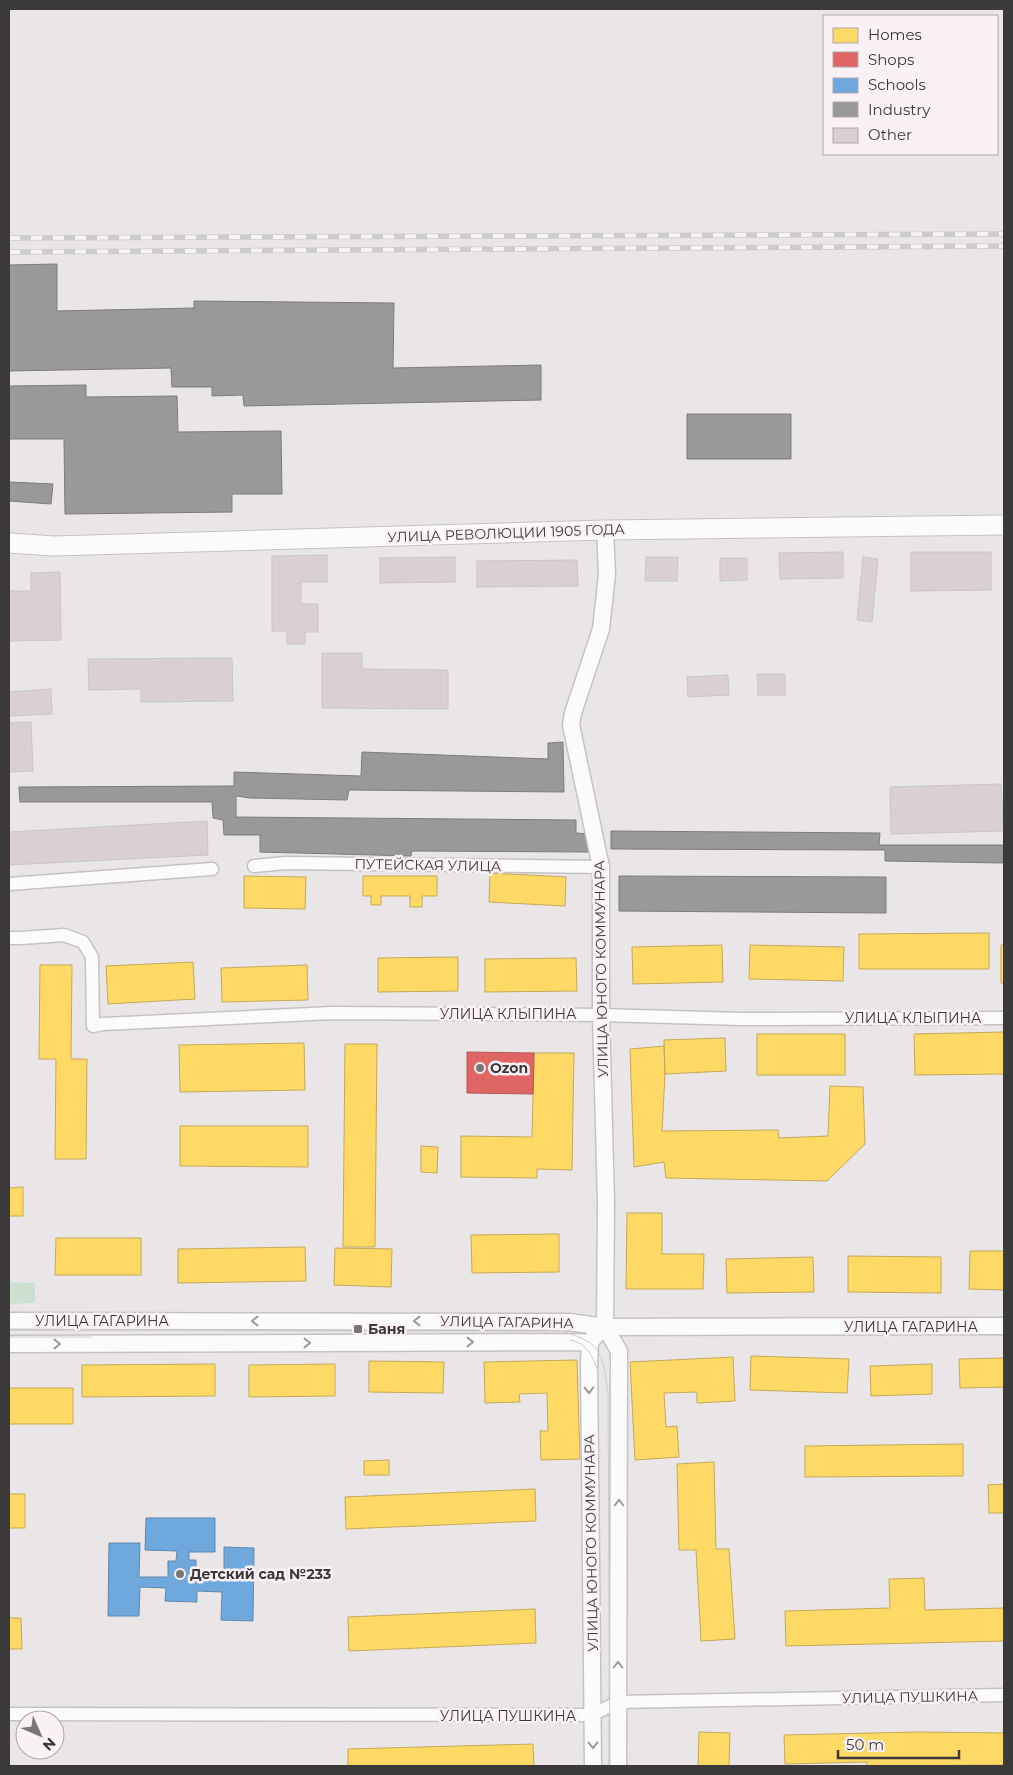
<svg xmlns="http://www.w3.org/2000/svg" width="1013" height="1775" font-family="Montserrat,sans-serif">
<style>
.green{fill:#cddfd1}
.homes{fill:#ffd966;stroke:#c4a959}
.shops{fill:#e06666;stroke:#af5859}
.schools{fill:#6fa8dc;stroke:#6087ac}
.industry{fill:#999;stroke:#7d7c7d}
.building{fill:#d9cfd5;stroke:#c8c6c7}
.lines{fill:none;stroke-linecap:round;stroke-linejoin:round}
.minor-casing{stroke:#c5c2c4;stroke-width:15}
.tertiary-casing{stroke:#c5c2c4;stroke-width:19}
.secondary-casing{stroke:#c5c2c4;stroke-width:21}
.minor{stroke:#fcfbfc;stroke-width:12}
.tertiary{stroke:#fcfbfc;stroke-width:16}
.secondary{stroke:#fcfbfc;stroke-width:19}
.tram{stroke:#ccc;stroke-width:1}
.rail-casing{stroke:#ccc;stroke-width:5.5}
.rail{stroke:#faf1f6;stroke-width:4;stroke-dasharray:11;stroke-linecap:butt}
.oneway{stroke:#9c9a9c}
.poi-dot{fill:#797678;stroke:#faf1f6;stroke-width:2}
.labels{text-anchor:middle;stroke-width:5;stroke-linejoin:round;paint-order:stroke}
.street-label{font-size:14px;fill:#3c393b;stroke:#faf1f6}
.poi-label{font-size:14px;font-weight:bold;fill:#3c393b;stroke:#faf1f6;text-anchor:start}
</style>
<rect width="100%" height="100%" fill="#eae6e8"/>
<path class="green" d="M9 1258 10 1282 35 1283V1303L9 1304Z"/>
<path class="homes" d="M490 873 566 877 565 906 489 902Z
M244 876 306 877 305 909 244 908Z
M363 876H437V896H422V907H410V896H381V905H371V896H363Z
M989 933V969H859V934Z
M722 945 723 982 633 984 632 947Z
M750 945 844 947 843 981 749 979Z
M1001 945H1004V983H1001Z
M458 957V991L378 992V958Z
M576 958 577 991 485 992V959Z
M193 962 195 999 108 1004 106 966Z
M40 965H72L71 1059H87L86 1159H55L56 1059H39Z
M307 965 308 1000 222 1002 221 968Z
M1004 1032V1074L915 1075 914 1034Z
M757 1034H845V1075H757Z
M725 1038 726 1071 665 1074 664 1040Z
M304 1043 305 1090 180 1092 179 1045Z
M345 1044H377L375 1247H343Z
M664 1046 665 1074 662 1131 778 1130 779 1138 828 1136 830 1086 863 1087 865 1144 827 1181 666 1178 664 1162 634 1167 630 1049Z
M534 1053H574L572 1170 537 1169V1178L461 1177V1136L532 1137Z
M180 1126H308V1167L180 1166Z
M421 1146 438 1147 437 1173 421 1172Z
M23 1187V1216H9V1188Z
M627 1213H662V1254H704L703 1289H626Z
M559 1234V1272L472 1273 471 1235Z
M56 1238H141V1275H55Z
M305 1247 306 1281 178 1283V1249Z
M335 1248 392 1249 391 1287 334 1285Z
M970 1251H1004V1290L969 1289Z
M848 1256 941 1257V1293L848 1292Z
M813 1257 814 1292 727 1293 726 1259Z
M751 1356 849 1359 847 1393 750 1390Z
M733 1357 735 1401 697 1403V1392L664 1393 666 1427 677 1426 679 1457 635 1460 630 1362Z
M1004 1358V1387L960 1388 959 1359Z
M577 1360 580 1459 541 1460 540 1431H548L547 1393 519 1394 520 1402 485 1403 484 1362Z
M369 1361 444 1362 443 1393 369 1392Z
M215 1364V1396L82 1397V1365Z
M335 1364V1396L249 1397V1365Z
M932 1364V1394L871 1396 870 1366Z
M9 1388H73V1424H9Z
M963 1444V1476L805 1477V1446Z
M389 1460V1475H364V1461Z
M714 1462 716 1549H729L735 1639 701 1641 696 1550H679L677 1464Z
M1004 1484V1513H989L988 1485Z
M535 1489 536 1521 346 1529 345 1497Z
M9 1494H25V1528H9Z
M924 1578 925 1610 1004 1608V1641L786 1646 785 1611 890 1608 889 1579Z
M535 1609 536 1643 349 1651 348 1617Z
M9 1618H21L22 1649H9Z
M699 1732 730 1733 729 1766H698Z
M917 1732 1004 1733V1765L867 1766V1762L785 1764 784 1735Z
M533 1744 534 1766H348V1749Z"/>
<path class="shops" d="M467 1052 534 1053 533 1094 467 1093Z"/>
<path class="schools" d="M146 1518H215V1552H189V1560H196V1574H224V1547L254 1548 253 1621 221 1620 222 1592 197 1591V1602L165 1601 166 1588 140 1587 139 1616H108L109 1543H140L139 1577H168V1561H176L177 1551 145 1550Z"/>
<path class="industry" d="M57 264V311L194 308V301L394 303 393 368 541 365V400L244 406 243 395 212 396V387H172L171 368 9 371V265Z
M86 385V397L177 396 178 432 281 431 282 494H232V512L65 514 64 439H9V386Z
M687 414H791V459H687Z
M9 482 53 484 51 504 9 501Z
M563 742 564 792 349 790 347 800 250 798 236 796V817L576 820V833L589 834 588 852 412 851 411 856 260 852V835H224L223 820 213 818 212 802H20L19 787 234 786V772L361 776 362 752 548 759V743Z
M611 831 880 833 879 845H1004V863L885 861V850L611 849Z
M619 876 886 877V913L619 911Z"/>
<path class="building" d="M843 552V578L780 579 779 553Z
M911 552H991V590L911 591Z
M327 555V582H301V604H318V632H305V644H287V631H272V556Z
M455 557V582L380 583V558Z
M646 557H678L677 581H645Z
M863 557 878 559 872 622 857 620Z
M720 558H747V580L720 581Z
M577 560 578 586 477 587V561Z
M60 572 61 640 9 641V591H31V573Z
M322 653H362V669L448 670V709L322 708Z
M232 658 233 701 141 702V689L89 690 88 659Z
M757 674H785V695H758Z
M728 675 729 695 688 697 687 677Z
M51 689 52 714 9 716V692Z
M31 722 33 771 9 772V723Z
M1001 784 1004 831 891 834 890 787Z
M207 821 208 855 9 865V832Z"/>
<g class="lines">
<defs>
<path id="minor" d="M254 866 285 863 601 867
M9 884 212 869
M9 938H21L64 935 83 942 92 957 93 1026 103 1024 333 1013 601 1015 741 1019 1004 1018
M9 1714 592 1715 618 1702 1004 1695"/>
<path id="tertiary" d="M605 530 607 574 601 629 573 713 571 725 601 867V1015L606 1202 605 1327 619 1351 618 1766
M9 1321 569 1322 605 1327 1004 1326
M9 1344 590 1342
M593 1766 589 1361 590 1342 597 1334"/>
<path id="secondary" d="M9 543 54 546 605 530 1004 525"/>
</defs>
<use href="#minor" class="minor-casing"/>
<use href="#tertiary" class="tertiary-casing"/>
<use href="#secondary" class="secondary-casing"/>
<use href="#minor" class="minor"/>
<use href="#tertiary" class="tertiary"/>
<use href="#secondary" class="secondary"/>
<path class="tram" d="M9 1329 557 1330C601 1342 602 1349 608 1393L610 1766
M9 1337H91
M571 1340C587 1343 594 1358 598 1372"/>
<defs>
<path id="rail" d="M9 238 1004 234
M9 252 1004 246"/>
</defs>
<use href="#rail" class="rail-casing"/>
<use href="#rail" class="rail"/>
</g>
<defs><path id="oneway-chevron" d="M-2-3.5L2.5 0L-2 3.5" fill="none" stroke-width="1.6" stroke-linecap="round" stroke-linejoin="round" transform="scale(1.25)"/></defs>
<g class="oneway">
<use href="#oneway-chevron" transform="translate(255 1321) rotate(180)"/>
<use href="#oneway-chevron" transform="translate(417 1321) rotate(-180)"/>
<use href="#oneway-chevron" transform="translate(470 1342)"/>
<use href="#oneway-chevron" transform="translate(307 1343)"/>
<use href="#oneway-chevron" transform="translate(57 1344)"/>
<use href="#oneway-chevron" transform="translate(589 1390) rotate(89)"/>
<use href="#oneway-chevron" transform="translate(619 1503) rotate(-90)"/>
<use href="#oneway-chevron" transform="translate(618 1665) rotate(-90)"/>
<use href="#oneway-chevron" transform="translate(593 1745) rotate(89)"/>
</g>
<g class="poi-dot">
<circle cx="480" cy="1068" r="5"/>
<rect x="353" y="1324" width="10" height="10" rx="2.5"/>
<circle cx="180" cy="1574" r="5"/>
</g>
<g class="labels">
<g class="street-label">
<text transform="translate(506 533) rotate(-2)" y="5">УЛИЦА РЕВОЛЮЦИИ 1905 ГОДА</text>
<text transform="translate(428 865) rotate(1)" y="5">ПУТЕЙСКАЯ УЛИЦА</text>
<text transform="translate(601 969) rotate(-91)" y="5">УЛИЦА ЮНОГО КОММУНАРА</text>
<text x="508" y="1019">УЛИЦА КЛЫПИНА</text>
<text x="913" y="1023">УЛИЦА КЛЫПИНА</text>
<text x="102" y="1326">УЛИЦА ГАГАРИНА</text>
<text transform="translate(507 1322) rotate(1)" y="5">УЛИЦА ГАГАРИНА</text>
<text x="911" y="1332">УЛИЦА ГАГАРИНА</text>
<text transform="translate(591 1543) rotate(-91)" y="5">УЛИЦА ЮНОГО КОММУНАРА</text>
<text transform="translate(910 1697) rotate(-1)" y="5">УЛИЦА ПУШКИНА</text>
<text x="508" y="1721">УЛИЦА ПУШКИНА</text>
</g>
<g class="poi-label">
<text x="490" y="1073">Ozon</text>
<text x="368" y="1334">Баня</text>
<text x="190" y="1579">Детский сад №233</text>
</g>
</g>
<rect width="1013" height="1775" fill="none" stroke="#3c393b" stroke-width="20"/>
<rect x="823" y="15" width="175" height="140" fill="#faf1f6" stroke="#aea7ab"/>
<rect x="833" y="28" width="25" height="15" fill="#ffd966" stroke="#aea7ab"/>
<text x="868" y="40" font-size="15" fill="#3c393b">Homes</text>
<rect x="833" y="52" width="25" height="15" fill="#e06666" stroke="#aea7ab"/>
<text x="868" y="65" font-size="15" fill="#3c393b">Shops</text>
<rect x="833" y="78" width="25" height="15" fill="#6fa8dc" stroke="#aea7ab"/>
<text x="868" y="90" font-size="15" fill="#3c393b">Schools</text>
<rect x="833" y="102" width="25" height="15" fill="#999999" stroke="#aea7ab"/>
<text x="868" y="115" font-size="15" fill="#3c393b">Industry</text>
<rect x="833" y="128" width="25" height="15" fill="#d9cfd5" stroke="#aea7ab"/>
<text x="868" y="140" font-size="15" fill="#3c393b">Other</text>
<g transform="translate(40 1735) rotate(135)"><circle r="24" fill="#faf1f6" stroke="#aea7ab"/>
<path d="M0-4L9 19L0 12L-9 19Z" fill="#797678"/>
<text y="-8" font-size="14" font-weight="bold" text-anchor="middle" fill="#3c393b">N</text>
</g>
<path d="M838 1750v8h121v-8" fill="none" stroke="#3c393b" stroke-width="2.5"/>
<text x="846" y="1750" font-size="15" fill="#3c393b" stroke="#faf1f6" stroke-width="4" paint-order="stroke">50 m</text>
</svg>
